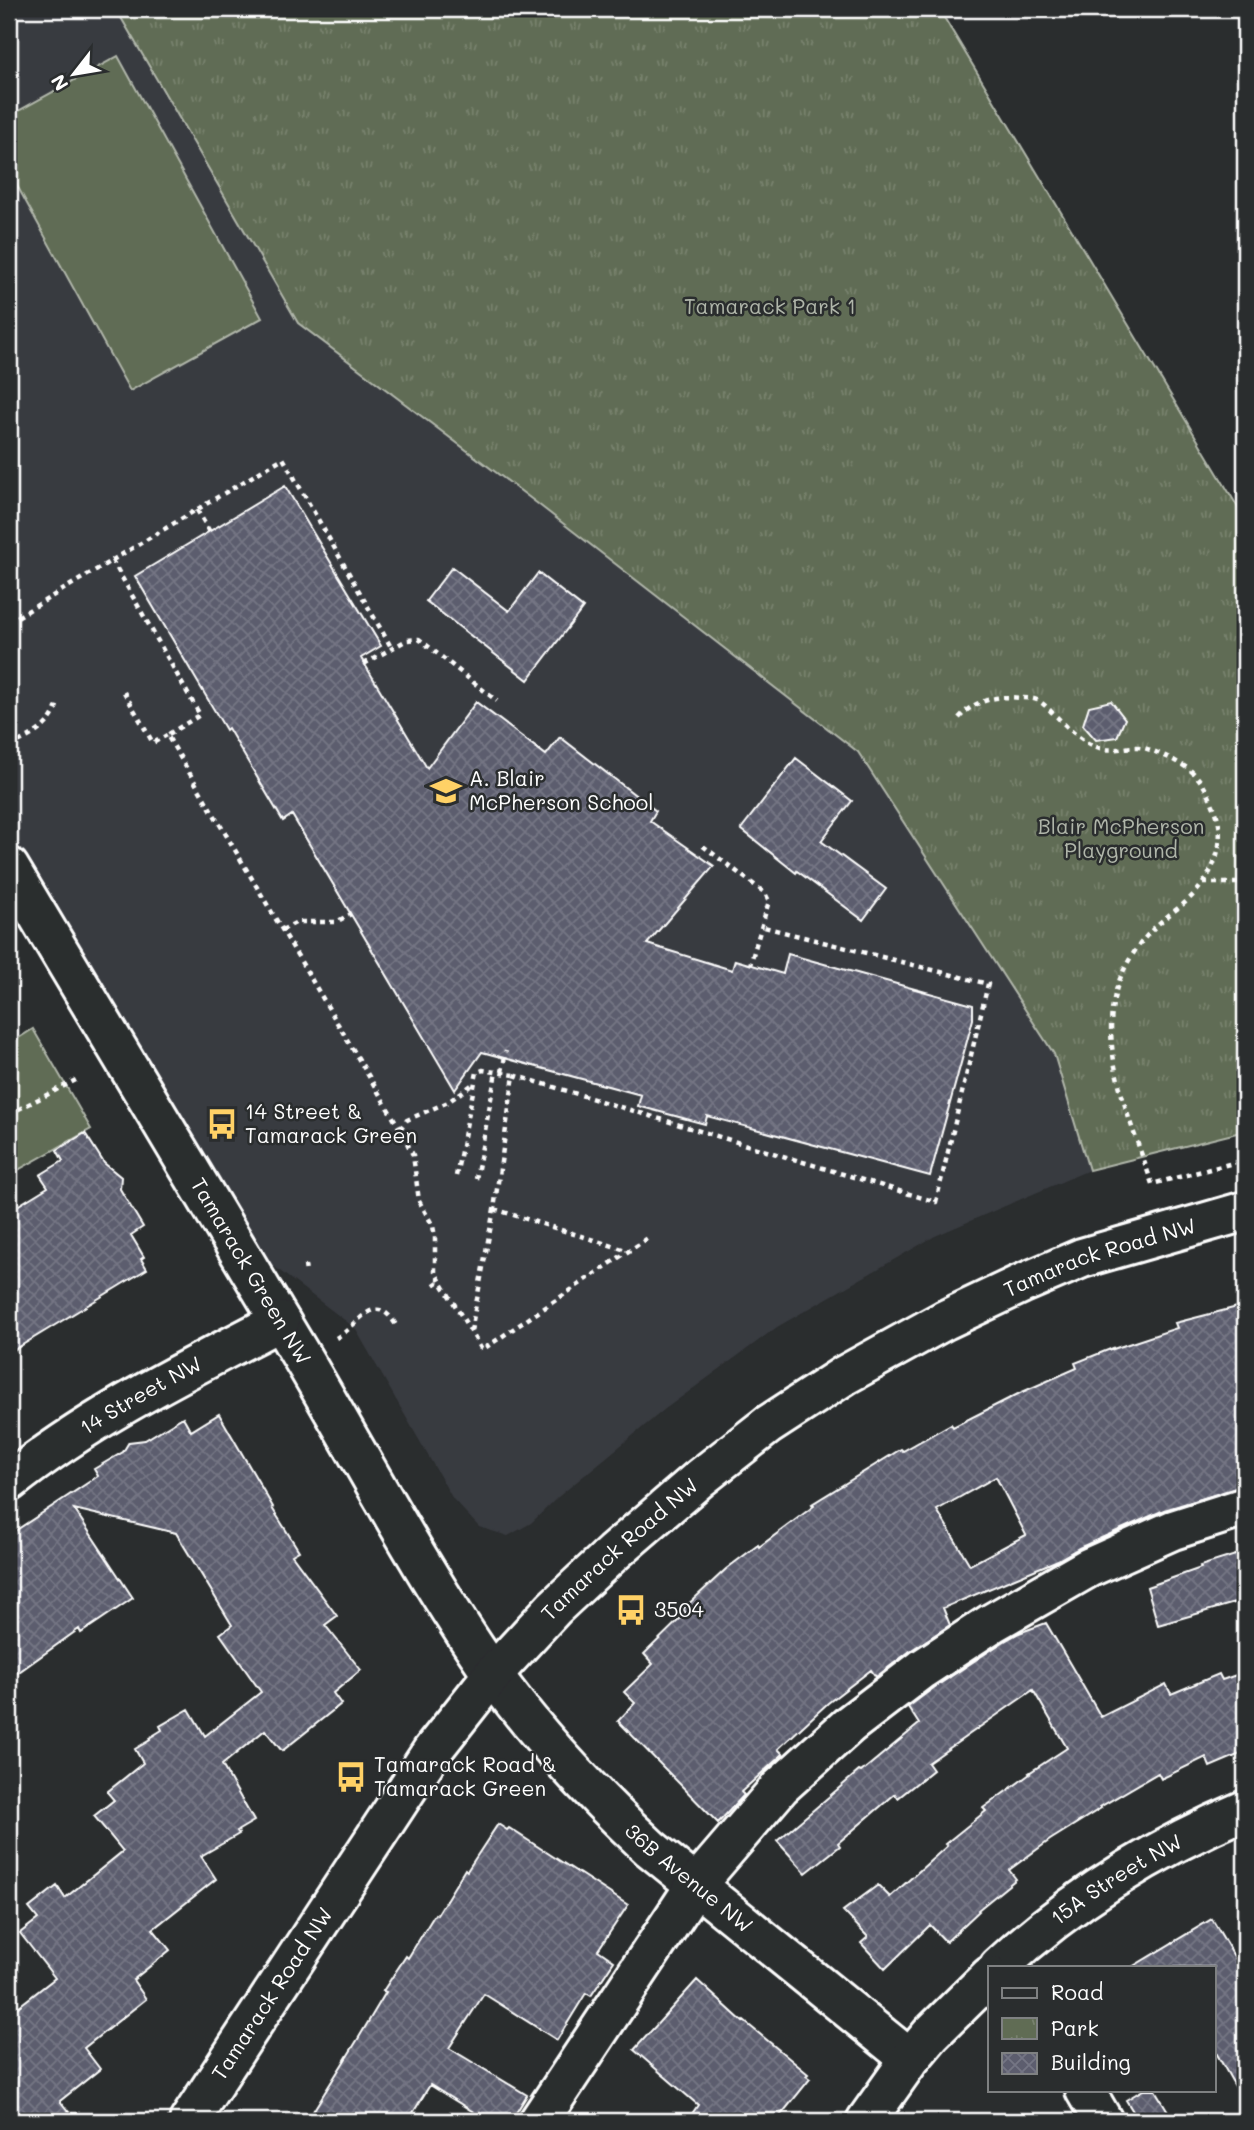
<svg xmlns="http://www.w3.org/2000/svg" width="1254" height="2130" font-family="Mali,sans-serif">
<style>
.built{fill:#393b41}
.green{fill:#606c54;stroke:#b0b6aa;stroke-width:2}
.park{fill:url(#park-tufts);stroke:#b0b6aa;stroke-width:2}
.building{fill:url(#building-cross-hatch);stroke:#fff;stroke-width:2;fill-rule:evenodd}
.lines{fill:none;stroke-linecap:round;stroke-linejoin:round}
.minor-casing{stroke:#fff;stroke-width:44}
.path{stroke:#fff;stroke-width:4.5;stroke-dasharray:5 5;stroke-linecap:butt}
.minor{stroke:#2a2d2e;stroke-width:38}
.labels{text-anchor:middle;stroke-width:5;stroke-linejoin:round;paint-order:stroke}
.park-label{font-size:21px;fill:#b0b6aa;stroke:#2a2d2e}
.poi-label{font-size:21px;fill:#fff;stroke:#2a2d2e;text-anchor:start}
.street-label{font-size:21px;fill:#fff;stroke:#2a2d2e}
</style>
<defs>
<pattern id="park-tufts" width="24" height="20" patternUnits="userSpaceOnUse" patternTransform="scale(1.75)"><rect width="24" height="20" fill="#606c54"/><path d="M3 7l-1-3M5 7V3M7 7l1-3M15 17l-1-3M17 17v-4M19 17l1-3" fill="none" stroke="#78826e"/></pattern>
<pattern id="building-cross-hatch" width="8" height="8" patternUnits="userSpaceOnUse" patternTransform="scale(1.75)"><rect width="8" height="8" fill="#5c5d6e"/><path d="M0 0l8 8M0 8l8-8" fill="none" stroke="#747584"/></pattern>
</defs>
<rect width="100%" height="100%" fill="#2a2d2e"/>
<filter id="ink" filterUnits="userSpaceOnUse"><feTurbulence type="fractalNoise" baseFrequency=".0143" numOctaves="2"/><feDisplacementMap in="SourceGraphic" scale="14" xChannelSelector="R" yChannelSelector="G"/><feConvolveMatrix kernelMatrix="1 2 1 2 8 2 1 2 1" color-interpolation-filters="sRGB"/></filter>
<g filter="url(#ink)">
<path class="built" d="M9 9H116L298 323 538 504 858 752 1054 1054 1089 1170 935 1236 777 1327 665 1409 558 1497 531 1523 508 1536 479 1527 453 1499 355 1328 255 1252 12 843 9 831Z"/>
<path class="green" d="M118 56 262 318 130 391 9 171V116Z
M33 1029 91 1129 9 1175V1044Z"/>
<path class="park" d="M116 9H939L1245 519V1131L1089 1170 1054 1054 858 752 538 504 298 323Z"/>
<path class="building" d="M285 486 381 646 361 658 427 768 476 702 546 755 560 737 656 811 650 821 714 866 647 944 732 970 735 960 783 974 788 954 973 1005V1019L930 1176 707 1116 705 1124 638 1106 641 1095 482 1052 455 1090 292 815 283 821 228 728 226 730 135 576Z
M452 567 509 611 538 573 583 608 528 680 426 601Z
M1111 701 1125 719 1117 737 1096 740 1083 725 1089 706Z
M796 758 852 801 821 841 886 889 863 920 797 871 796 873 741 829Z
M85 1133 104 1163 121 1177 120 1189 143 1227 131 1235 144 1257 141 1259 147 1269 9 1353V1211L48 1187 40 1175 63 1161 57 1150Z
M1245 1305V1486L1164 1510 1079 1548 1058 1560 943 1608 950 1625 910 1651 876 1677 871 1670 828 1703 778 1749 783 1754 741 1792 744 1795 718 1823 618 1721 635 1703 624 1692 653 1664 644 1654 686 1613 683 1609 726 1569 758 1545 759 1547 814 1506 812 1504 901 1449 903 1451 951 1424 953 1427 1020 1393 1077 1368 1075 1363 1113 1348V1349L1177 1328 1175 1323ZM996 1477 1026 1535 970 1565 937 1510Z
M219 1414 273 1507 272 1508 299 1551 292 1555 337 1616 325 1625 361 1670 333 1693 341 1704 282 1751 265 1730 222 1765 254 1821 237 1831 239 1834 201 1856 216 1879 153 1929 170 1950 133 1980 146 1999 84 2048 100 2069 60 2101 76 2121H9V2014L55 1978 20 1933 38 1919 29 1908 57 1886 65 1898 123 1851 94 1816 114 1800 107 1792 143 1763 135 1749 150 1740 149 1738 162 1730 160 1726 189 1709 205 1736 261 1692 220 1634 232 1625 176 1533 74 1509 133 1598 81 1633 79 1629 9 1679V1535L98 1476 94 1469 123 1452 129 1442 145 1440 183 1417 191 1431Z
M1245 1552V1600L1158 1625 1147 1587 1201 1568 1200 1566Z
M1046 1623 1101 1717 1166 1684 1171 1694 1219 1674 1222 1680 1245 1672V1752L1210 1767 1206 1757 1161 1779 1158 1773 1100 1807 1101 1808 1050 1840 1009 1870 1016 1879 978 1910 979 1911 946 1942 930 1925 885 1969 861 1943 868 1937 843 1911 878 1885 890 1897 947 1846 945 1844 986 1811 983 1808 1030 1774 1029 1773 1067 1748 1033 1690 928 1763 933 1770 898 1798 895 1794 838 1843 840 1846 806 1873 777 1841 859 1771 861 1772 919 1724 908 1707 935 1687 1003 1642 1019 1633Z
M498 1824 507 1830 509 1828 628 1905 598 1950 614 1961 591 1996 586 1993 557 2040 484 1994 449 2048 527 2095 511 2121H488L430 2085 408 2121H307L358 2039 386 1992 383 1991 406 1956 408 1958 435 1914 437 1915 465 1869 467 1871Z
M1212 1919 1245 1975V2104L1214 2049V1967H1132Z
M697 1980 743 2022 744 2021 808 2074 806 2076 810 2079 776 2121H687L698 2105 634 2050Z
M1143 2090H1155L1174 2121H1139L1126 2100Z"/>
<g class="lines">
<defs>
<g id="minor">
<path id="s1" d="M9 867C107 1031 205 1195 303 1359 365 1464 422 1573 492 1673 538 1737 592 1794 650 1848L910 2059"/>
<path id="s2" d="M9 1482C92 1416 186 1370 280 1321"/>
<path id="s3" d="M999 1967C1071 1900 1155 1848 1245 1810"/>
<path d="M1085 2090 1103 2121"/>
<path id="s4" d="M189 2121 432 1751 493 1674 554 1608 613 1553 699 1479 768 1425 845 1375 945 1320 1021 1284 1082 1258 1245 1211"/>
<path d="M539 2121 695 1886 780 1787 850 1724 922 1669 992 1623 1088 1568 1173 1530 1245 1507"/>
<path d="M866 2121 910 2059 931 2034 990 1976"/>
</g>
</defs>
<use href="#minor" class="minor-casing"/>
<path class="path" d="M197 510 210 532
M112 560 200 715 167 735 400 1129 413 1155 419 1201 433 1226 435 1237V1272L482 1350 648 1238
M9 622 283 458 391 647
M364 664 407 640 419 639 497 701
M124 692 153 743 167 735
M959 718C974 700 998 695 1021 698 1026 698 1033 698 1037 700 1044 703 1051 712 1057 717 1069 729 1083 743 1100 748 1112 752 1124 747 1137 747 1149 747 1179 762 1190 770 1201 779 1208 792 1213 805 1229 839 1215 875 1188 900 1178 909 1165 917 1155 927 1134 948 1118 974 1113 1004 1103 1062 1134 1130 1152 1184L1245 1160
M9 746C31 736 53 727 58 701
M703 846 765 893 769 901 750 965
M1203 883H1245
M282 930 297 922H336L351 914
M502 1072 506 1051
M9 1114 76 1080
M400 1129 407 1120 448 1102 473 1084
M456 1176 477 1072 483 1070 514 1075
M476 1179 496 1072
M494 1209 629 1251
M305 1265 306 1273
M434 1285 440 1281
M471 1331 494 1209 514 1075 936 1202 988 984 760 926
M336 1338C359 1326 374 1289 396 1325"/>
<use href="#minor" class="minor"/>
</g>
</g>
<defs>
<symbol id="school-bare" viewBox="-9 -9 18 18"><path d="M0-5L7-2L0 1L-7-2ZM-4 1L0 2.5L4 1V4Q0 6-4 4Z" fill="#ffd166" stroke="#2a2d2e" stroke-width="2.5" paint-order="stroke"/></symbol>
<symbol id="bus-bare" viewBox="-9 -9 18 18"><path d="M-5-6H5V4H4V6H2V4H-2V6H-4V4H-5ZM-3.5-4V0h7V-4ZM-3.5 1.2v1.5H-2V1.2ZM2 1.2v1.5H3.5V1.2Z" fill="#ffd166" stroke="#2a2d2e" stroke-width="2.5" paint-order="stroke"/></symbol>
</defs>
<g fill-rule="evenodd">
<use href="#school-bare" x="424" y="769" width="44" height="44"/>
<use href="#bus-bare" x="200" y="1102" width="44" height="44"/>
<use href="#bus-bare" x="609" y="1588" width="44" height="44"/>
<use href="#bus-bare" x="329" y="1755" width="44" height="44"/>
</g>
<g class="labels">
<g class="park-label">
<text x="770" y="314">Tamarack Park 1</text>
<text x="1121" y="834">Blair McPherson<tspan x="1121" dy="24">Playground</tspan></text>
</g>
<g class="poi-label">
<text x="469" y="786">A. Blair<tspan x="469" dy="24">McPherson School</tspan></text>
<text x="245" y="1119">14 Street &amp;<tspan x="245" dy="24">Tamarack Green</tspan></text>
<text x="654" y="1617">3504</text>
<text x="374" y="1772">Tamarack Road &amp;<tspan x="374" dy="24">Tamarack Green</tspan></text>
</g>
<g class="street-label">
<text dy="7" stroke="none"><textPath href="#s4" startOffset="1286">Tamarack Road NW</textPath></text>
<text dy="7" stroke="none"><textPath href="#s1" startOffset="471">Tamarack Green NW</textPath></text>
<text dy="7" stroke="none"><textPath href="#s2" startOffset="158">14 Street NW</textPath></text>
<text dy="7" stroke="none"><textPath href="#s4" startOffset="719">Tamarack Road NW</textPath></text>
<text dy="7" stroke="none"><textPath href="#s1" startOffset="1225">36B Avenue NW</textPath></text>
<text dy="7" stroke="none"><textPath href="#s3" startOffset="147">15A Street NW</textPath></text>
<text dy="7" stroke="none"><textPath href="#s4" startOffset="152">Tamarack Road NW</textPath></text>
</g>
</g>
<rect width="1254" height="2130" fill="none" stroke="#2a2d2e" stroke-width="35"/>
<rect x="18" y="18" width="1219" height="2095" fill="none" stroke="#fff" stroke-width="2.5" filter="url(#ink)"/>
<rect x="988" y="1966" width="228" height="126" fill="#2a2d2e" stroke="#7f8182" stroke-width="2"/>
<rect x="1002" y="1988" width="35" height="10" fill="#2a2d2e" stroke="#7f8182" stroke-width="2"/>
<text x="1051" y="2000" font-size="21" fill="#ffffff">Road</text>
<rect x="1002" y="2018" width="35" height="21" fill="url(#park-tufts)" stroke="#7f8182" stroke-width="2"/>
<text x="1051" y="2036" font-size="21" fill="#ffffff">Park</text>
<rect x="1002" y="2053" width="35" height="21" fill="url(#building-cross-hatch)" stroke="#7f8182" stroke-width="2"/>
<text x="1051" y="2070" font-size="21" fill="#ffffff">Building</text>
<g transform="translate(74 74) rotate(239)" stroke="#2a2d2e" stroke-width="5" paint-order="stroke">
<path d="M0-5L12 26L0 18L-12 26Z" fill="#ffffff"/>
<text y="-10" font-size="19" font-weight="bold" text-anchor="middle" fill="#ffffff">N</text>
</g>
</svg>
